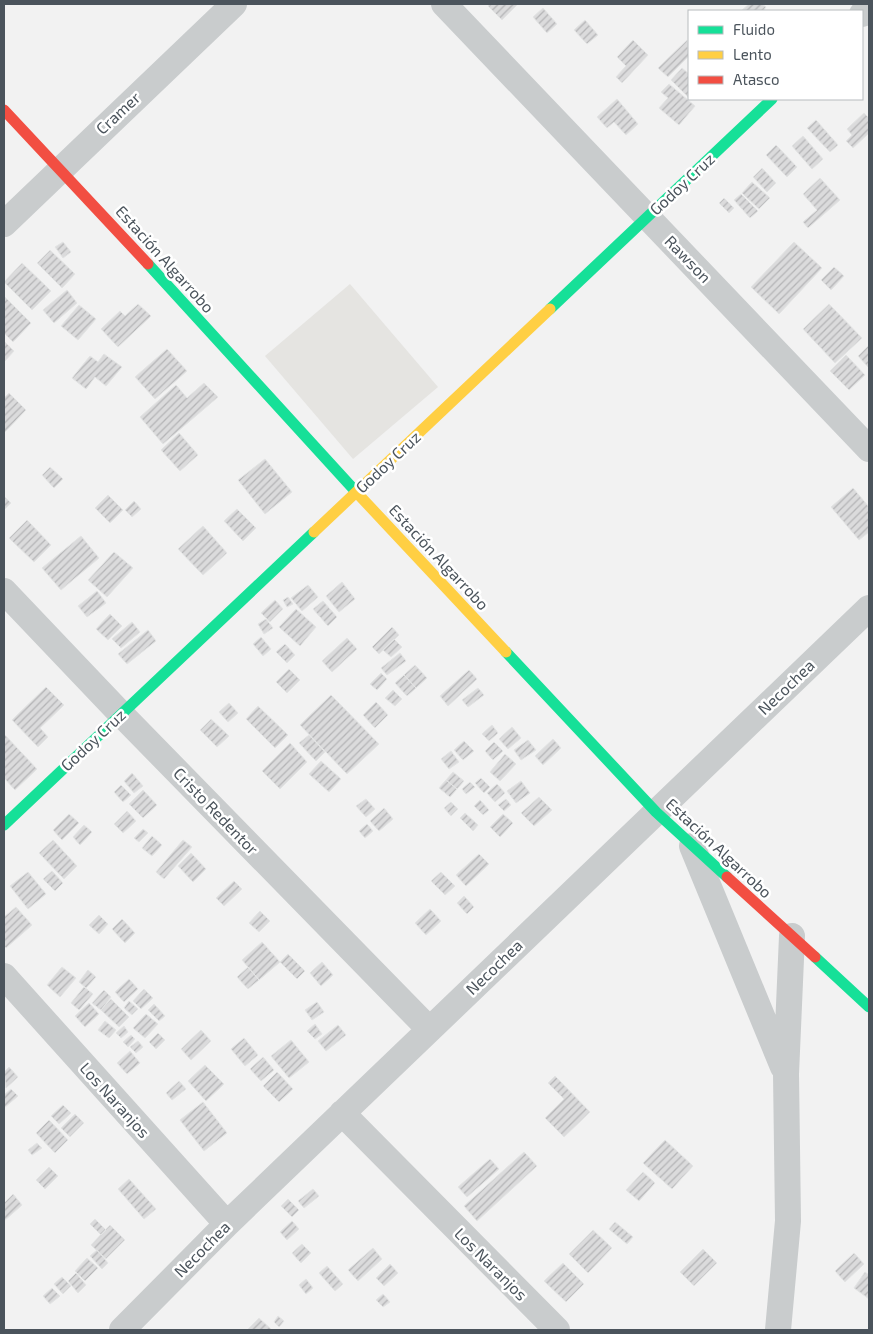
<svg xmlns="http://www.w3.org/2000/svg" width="873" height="1334" font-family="'Exo 2',sans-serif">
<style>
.commercial{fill:#e5e4e1}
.building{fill:url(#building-hatch);stroke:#e3e4e4}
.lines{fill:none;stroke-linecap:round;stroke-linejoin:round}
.street{stroke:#c9cccd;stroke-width:26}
.fast{stroke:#16e098;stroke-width:11}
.slow{stroke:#ffcf43;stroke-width:11}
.jam{stroke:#f24e42;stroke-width:11}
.labels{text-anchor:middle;stroke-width:5;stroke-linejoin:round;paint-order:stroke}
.street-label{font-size:16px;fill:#4b545c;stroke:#fff}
</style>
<defs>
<pattern id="building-hatch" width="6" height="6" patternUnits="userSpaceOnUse" patternTransform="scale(1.25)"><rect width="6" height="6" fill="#dbdbdc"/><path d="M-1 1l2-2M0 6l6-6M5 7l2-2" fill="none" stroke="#b4b4b6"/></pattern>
</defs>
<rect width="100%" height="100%" fill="#f2f2f2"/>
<path class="commercial" d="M350 284 438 387 353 459 265 356Z"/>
<path class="building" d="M491 4H518L502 20 488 6Z
M749 4H762L766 7 763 11H741Z
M543 8 557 24 547 33 533 17Z
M585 20 598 35 587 44 574 30Z
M633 40 648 55 622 83 616 77 626 66 617 57Z
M687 40 689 56 668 77 658 68Z
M682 68 689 74V98L671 80Z
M669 84 695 106 679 125 659 108 668 98 661 92Z
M617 99 638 124 626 135 614 122 607 128 597 117Z
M864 113 869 118V133L853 148 846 141 852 135 847 129Z
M816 120 838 145 830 152 807 128Z
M803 136 823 159 812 169 792 146Z
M776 145 797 167 787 177 766 155Z
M762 168 776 183 767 192 753 177Z
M820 178 840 200 808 228 803 222 817 210 803 194Z
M752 182 770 198 759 209 742 193Z
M741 194 758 211 750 218 734 200Z
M724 198 734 208 729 213 719 203Z
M63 242 71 252 63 258 55 247Z
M794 242 822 268 779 314 751 287Z
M50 250 75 274 62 288 37 263Z
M22 263 51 291 32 310 4 282Z
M834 267 844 276 831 290 821 280Z
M67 290 77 303 54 323 43 310Z
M4 296 31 323 13 342 4 333Z
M138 304 151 316 118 347 101 329 120 311 125 316Z
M829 304 862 338 835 363 803 329Z
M79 305 96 319 78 340 61 326Z
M4 341 14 351 4 362Z
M869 345V368L858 356Z
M167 349 187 371 155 399 135 377Z
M104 354 122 367 106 386 95 377 86 389 72 378 90 356 98 362Z
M846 355 865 375 849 390 830 371Z
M204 383 218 397 163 444 140 417 176 385 187 398Z
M9 393 26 410 4 433V398Z
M179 433 198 455 180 471 161 450Z
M265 459 292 492 265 514 238 480Z
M50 467 63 479 54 488 42 475Z
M853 488 869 507V532L859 540 831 507Z
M108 495 123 510 110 523 95 508Z
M4 496 11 503 4 510Z
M134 501 141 509 132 517 125 510Z
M237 509 256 528 243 541 224 521Z
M27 520 51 545 34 562 9 538Z
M203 526 227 553 203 575 178 549Z
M81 536 99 558 61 590 42 568Z
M114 552 133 568 107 597 88 580Z
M342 582 355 599 339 612 326 596Z
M308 585 318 597 302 611 291 598Z
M97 591 106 603 87 617 78 606Z
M288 597 293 604 287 607 283 600Z
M275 600 283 609 270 622 261 613Z
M323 601 337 617 328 626 313 609Z
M296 609 316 627 300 646 279 627Z
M110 614 122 626 108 640 96 629Z
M266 619 273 628 264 634 258 624Z
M132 622 140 632 121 648 112 639Z
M392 627 399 635 379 654 372 647Z
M148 630 156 641 127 664 118 654Z
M261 637 271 649 263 656 253 644Z
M347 638 357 649 332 672 322 661Z
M394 639 402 647 391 657 383 650Z
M285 644 295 655 287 663 276 652Z
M400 653 406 661 387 675 381 668Z
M415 665 427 678 416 688 404 675Z
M289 669 300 680 287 693 276 682Z
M469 670 477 679 448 706 440 696Z
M381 673 387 679 377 690 370 684Z
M404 675 416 688 407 696 395 683Z
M46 687 64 705 40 728 48 737 38 747 12 720Z
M478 688 484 695 468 707 462 700Z
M393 690 402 699 395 706 385 698Z
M331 695 379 744 347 774 300 725Z
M376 702 388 715 375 728 363 715Z
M229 703 238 713 228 722 219 712Z
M258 706 288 735 275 748 246 719Z
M211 719 229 736 217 747 200 730Z
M492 725 498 733 489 741 482 734Z
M512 727 521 738 508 749 499 739Z
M4 734 37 769 15 790 4 778Z
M309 735 325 752 316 761 299 743Z
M553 739 561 748 543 765 535 756Z
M528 740 536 750 521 760 514 750Z
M464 741 474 751 463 760 454 750Z
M494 742 503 751 493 760 485 751Z
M290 743 307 762 280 789 262 771Z
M451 751 459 762 449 769 441 759Z
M505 754 516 764 500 781 490 772Z
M321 761 341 779 329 792 309 774Z
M453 772 464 781 457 789 446 780Z
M132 773 143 786 134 793 124 781Z
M481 778 490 787 484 793 475 783Z
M446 780 457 789 450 797 439 788Z
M521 781 530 793 516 803 507 791Z
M470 782 475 787 466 794 462 789Z
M497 784 505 793 495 802 487 793Z
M121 785 131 795 123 802 114 792Z
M143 790 157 805 143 818 129 804Z
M539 797 552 810 534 826 521 813Z
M366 799 375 809 366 817 356 806Z
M506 799 511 805 504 811 498 805Z
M480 800 489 810 483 815 474 806Z
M451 802 458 809 451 816 444 808Z
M384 808 393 819 379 831 370 821Z
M127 811 136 821 123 833 114 824Z
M465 813 478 825 473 831 460 818Z
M69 814 79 823 62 840 53 830Z
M503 814 513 823 500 837 490 827Z
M367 824 373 831 365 838 359 831Z
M84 825 92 832 80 845 73 837Z
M143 829 148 833 139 842 134 838Z
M152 836 162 845 152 856 142 848Z
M53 840 77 866 64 879 39 853Z
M183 840 192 847 164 879 156 872Z
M191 853 206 869 193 882 178 866Z
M479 854 489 864 466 886 456 875Z
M52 871 63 883 55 891 43 879Z
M28 872 46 894 28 909 10 886Z
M441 872 455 886 445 895 431 881Z
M234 881 242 889 224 906 216 898Z
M464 896 474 907 467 914 457 903Z
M16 907 32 925 6 948 4 946V917Z
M430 909 441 921 426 935 415 923Z
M260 911 270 921 259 932 249 923Z
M99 915 108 924 99 934 89 925Z
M122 919 135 933 125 943 112 929Z
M262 942 280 962 259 980 242 960Z
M288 954 305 971 297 979 280 962Z
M322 962 333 975 321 986 310 973Z
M62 967 76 978 60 997 47 985Z
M248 967 259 980 248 989 237 977Z
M88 970 96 977 86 988 79 982Z
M129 979 138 989 124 1002 115 992Z
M84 987 93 994 79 1010 71 1003Z
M144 989 153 998 141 1009 133 1001Z
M104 990 111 997 101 1010 92 1003Z
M111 999 129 1017 119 1027 101 1010Z
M129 1001 138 1009 132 1015 124 1008Z
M317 1002 324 1012 312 1020 305 1010Z
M89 1003 99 1014 85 1027 75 1016Z
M154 1004 165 1016 159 1021 148 1010Z
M146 1014 158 1024 145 1038 133 1028Z
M105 1021 116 1030 109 1038 98 1030Z
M315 1024 322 1034 315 1039 307 1031Z
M338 1025 346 1035 326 1051 318 1041Z
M124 1026 128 1032 121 1038 116 1033Z
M201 1030 211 1041 191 1060 181 1049Z
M158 1033 165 1040 156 1049 149 1042Z
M131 1035 135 1039 128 1047 123 1042Z
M244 1038 258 1055 245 1066 231 1049Z
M291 1040 309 1062 289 1078 271 1056Z
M138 1041 143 1047 136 1053 130 1047Z
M130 1051 140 1063 127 1074 117 1063Z
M263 1057 274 1070 261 1081 250 1069Z
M205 1065 224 1084 206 1101 188 1081Z
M9 1067 18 1077 6 1088 4 1072Z
M277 1072 293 1089 279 1102 263 1086Z
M555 1076 590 1112 564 1137 545 1118 564 1099 548 1083Z
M179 1081 186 1089 172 1100 166 1093Z
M11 1089 18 1096 4 1108V1095Z
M203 1102 227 1133 204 1151 180 1120Z
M63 1105 71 1113 59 1124 51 1116Z
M75 1114 84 1123 70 1137 61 1128Z
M49 1120 68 1140 55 1153 36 1133Z
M665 1140 693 1166 672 1189 643 1163Z
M37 1143 42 1148 32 1155 28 1150Z
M524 1152 537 1166 477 1221 464 1206Z
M490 1159 499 1169 467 1197 458 1187Z
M49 1167 58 1176 45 1189 36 1180Z
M643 1172 655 1183 639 1201 626 1190Z
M129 1179 156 1209 144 1219 118 1189Z
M313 1189 319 1196 304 1208 298 1201Z
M13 1194 22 1205 4 1221V1203Z
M288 1199 299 1210 292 1217 281 1206Z
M95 1219 106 1230 101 1235 90 1224Z
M292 1221 299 1229 287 1240 280 1232Z
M615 1222 633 1237 627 1244 609 1229Z
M110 1225 125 1240 106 1259 91 1245Z
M593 1230 612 1248 588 1273 569 1254Z
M302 1244 311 1253 301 1263 292 1253Z
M373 1248 382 1259 358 1281 348 1270Z
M703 1249 717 1263 694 1286 680 1272Z
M97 1250 108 1263 102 1269 90 1256Z
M854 1253 864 1264 845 1282 835 1271Z
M87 1258 98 1268 85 1281 75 1271Z
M563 1263 584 1284 566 1302 544 1281Z
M390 1264 398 1273 384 1286 376 1278Z
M327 1266 343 1284 335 1291 319 1273Z
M865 1272 869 1275V1299L854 1288Z
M76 1273 86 1285 78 1293 68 1281Z
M62 1277 71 1286 63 1294 54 1284Z
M306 1279 313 1288 306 1294 299 1285Z
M52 1288 60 1296 50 1304 43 1296Z
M383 1294 390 1302 383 1307 376 1300Z
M278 1316 284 1321 279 1327 274 1322Z
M259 1318 272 1330H247Z"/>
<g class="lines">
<path class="street" d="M444 4 869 449
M862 14 869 6
M4 224 234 4
M4 591 121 714 429 1029
M692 846 783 1067
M4 976 227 1224
M342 1113 557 1330
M122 1330 227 1224 869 608
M778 1330 788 1221 786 1074 792 936"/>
<path class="fast" d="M148 264 358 494
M550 309 772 99
M506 652 656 812 727 877
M4 825 314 532
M815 957 869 1007"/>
<path class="slow" d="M358 494 506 652
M314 532 550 309"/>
<path class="jam" d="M4 110 148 264
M727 877 815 957"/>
</g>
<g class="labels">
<g class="street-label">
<text transform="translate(118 113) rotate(-43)" y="6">Cramer</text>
<text transform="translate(682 184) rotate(-43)" y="6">Godoy Cruz</text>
<text transform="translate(165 259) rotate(48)" y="6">Estación Algarrobo</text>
<text transform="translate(688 259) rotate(46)" y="6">Rawson</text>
<text transform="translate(388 462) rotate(-43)" y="6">Godoy Cruz</text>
<text transform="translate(439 557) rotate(47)" y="6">Estación Algarrobo</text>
<text transform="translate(786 687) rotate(-44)" y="6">Necochea</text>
<text transform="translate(93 740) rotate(-43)" y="6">Godoy Cruz</text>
<text transform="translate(216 811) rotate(46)" y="6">Cristo Redentor</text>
<text transform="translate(719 848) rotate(43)" y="6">Estación Algarrobo</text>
<text transform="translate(494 967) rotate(-44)" y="6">Necochea</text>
<text transform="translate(115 1100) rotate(48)" y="6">Los Naranjos</text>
<text transform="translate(202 1249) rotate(-45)" y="6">Necochea</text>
<text transform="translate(491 1264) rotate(45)" y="6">Los Naranjos</text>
</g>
</g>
<rect width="873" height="1334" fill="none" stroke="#4b545c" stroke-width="10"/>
<rect x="688" y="10" width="175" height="90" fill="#ffffff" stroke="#b7bbbe"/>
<rect x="698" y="26" width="25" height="8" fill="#16e098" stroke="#b7bbbe"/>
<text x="733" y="35" font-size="15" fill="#4b545c">Fluido</text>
<rect x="698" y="51" width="25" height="8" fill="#ffcf43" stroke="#b7bbbe"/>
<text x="733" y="60" font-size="15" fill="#4b545c">Lento</text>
<rect x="698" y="76" width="25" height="8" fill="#f24e42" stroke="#b7bbbe"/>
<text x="733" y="85" font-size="15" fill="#4b545c">Atasco</text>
</svg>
